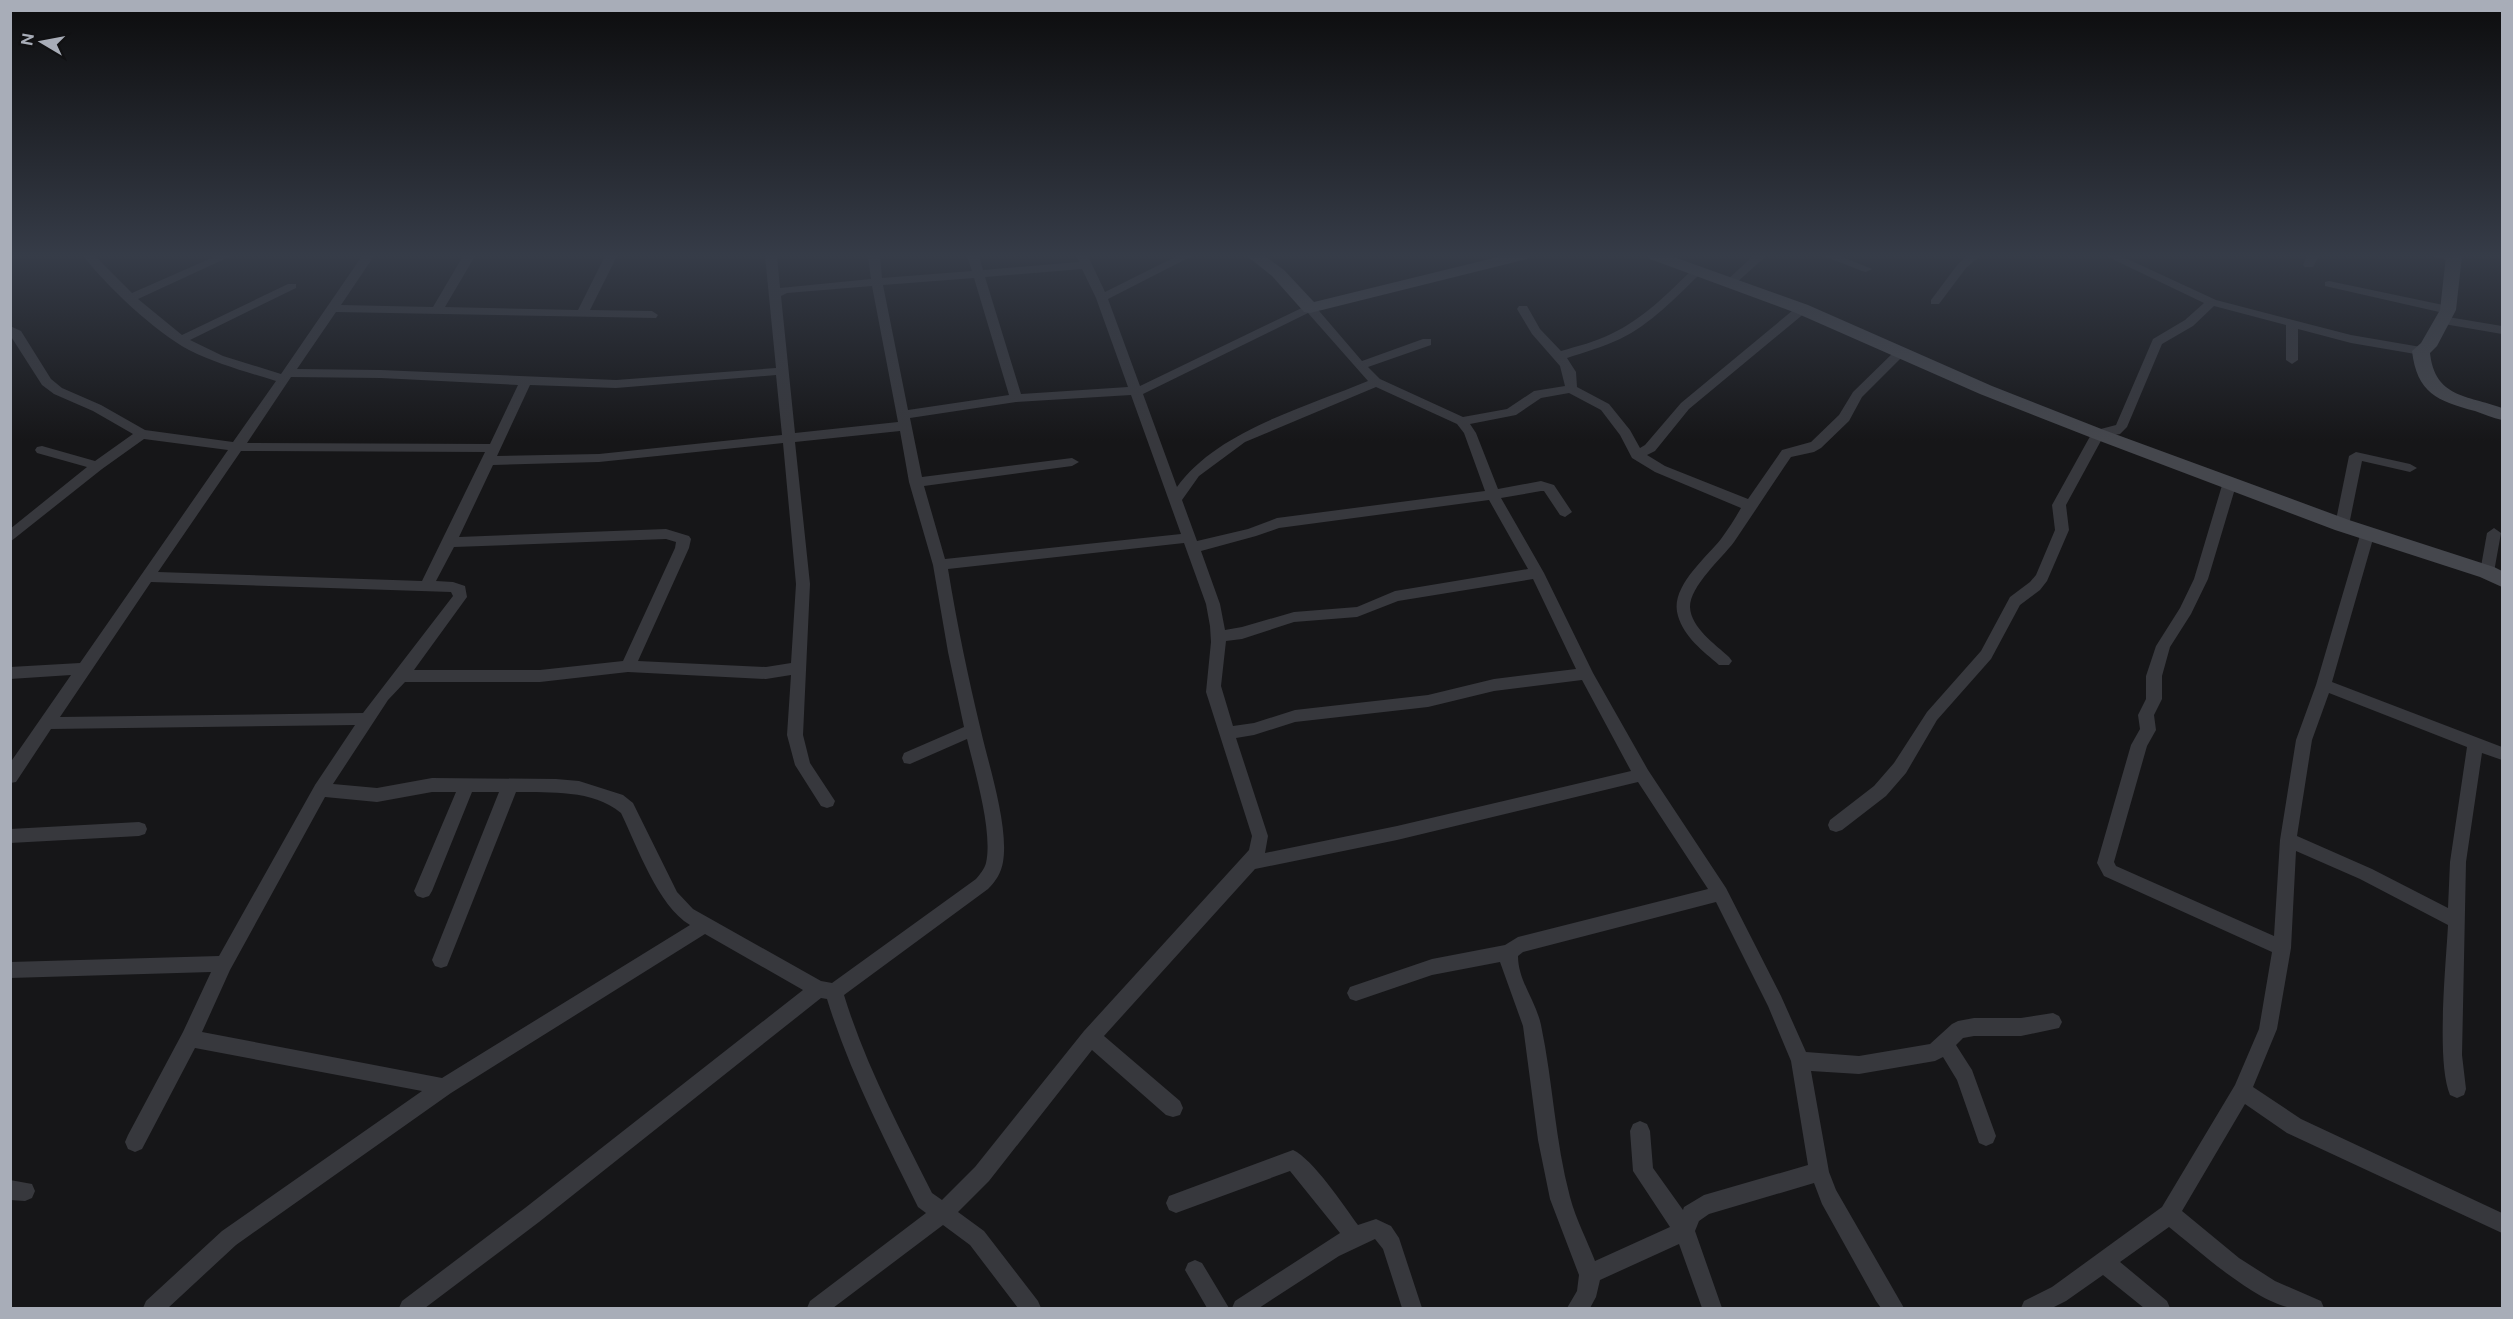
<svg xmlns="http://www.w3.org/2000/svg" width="2513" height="1319" font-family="'Public Sans',sans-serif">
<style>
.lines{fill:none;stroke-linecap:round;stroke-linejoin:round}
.street{fill:#37383d;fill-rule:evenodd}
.secondary{fill:#45474d;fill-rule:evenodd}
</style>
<rect width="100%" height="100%" fill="#161618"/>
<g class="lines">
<path class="street" d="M83 256H95L132 293 216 256H231L138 299 182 335 288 284H296V288L190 340 223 356 281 374 362 256H374L341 305 433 307 463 256H475L445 307 578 310 605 256H617L590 310 652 311 658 315 656 318 336 312 297 369 381 370 616 380 776 368 765 256H777L780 288 871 279 868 256H880L882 278 972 271 967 256H979L983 270 1079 262 1076 256H1088L1105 292 1177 256H1192L1108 299 1140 386 1310 304 1314 305 1362 361 1423 339H1431V345L1368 367 1380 379 1463 417 1507 409 1534 391 1565 386 1560 366 1532 334 1517 309 1519 306H1527L1540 329 1561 351C1578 346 1595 342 1611 334 1643 319 1667 294 1692 270H1700V274C1675 298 1651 324 1620 339 1603 347 1585 352 1567 358L1576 372 1577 387 1609 404 1630 430 1640 448 1645 445 1681 403 1798 306H1806V312L1689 409 1655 451 1647 455 1665 466 1748 499 1782 450 1811 442 1839 415 1853 392 1896 350H1904L1906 353 1862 397 1849 421 1821 448 1814 452 1791 457C1772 485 1753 514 1734 542 1722 558 1690 586 1690 607 1691 628 1715 644 1729 657L1732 661 1729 665H1719C1703 651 1684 637 1678 616 1669 588 1705 559 1721 539 1728 529 1735 519 1741 508L1655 472 1632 458 1620 435 1601 410 1569 393 1541 398 1516 415 1470 424 1476 433 1498 489 1541 481 1554 485 1572 512 1565 517 1560 515 1544 491H1541L1501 498 1544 573 1593 673 1648 770 1726 888 1781 996 1806 1052 1859 1056 1930 1044 1952 1024 1958 1021 1974 1018H2021L2053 1013 2059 1016 2062 1022 2059 1028 2021 1036H1974L1963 1038 1956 1045 1972 1070 1996 1136 1993 1143 1986 1146 1979 1143 1957 1080 1943 1057 1935 1061 1859 1074 1811 1071 1829 1172 1836 1190 1904 1308H1881L1876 1301 1822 1204 1814 1183 1709 1214 1699 1221 1695 1231 1722 1308H1702L1679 1244 1600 1280 1596 1297 1590 1308H1567L1577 1291 1579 1275 1550 1199 1538 1140 1523 1026 1500 962 1432 975 1356 1001 1350 999 1347 993 1350 987 1432 959 1505 945 1518 937 1708 889 1638 782 1397 840 1255 869 1104 1036 1180 1101 1183 1108 1180 1115 1173 1117 1166 1115 1092 1050 989 1181 958 1212 984 1231 1038 1301 1041 1308H1018L970 1245 943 1225 833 1308H807L810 1301 926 1213 918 1207C885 1140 849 1071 827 999L821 998 539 1222 425 1308H399L402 1301 525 1208 803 990 705 934 451 1093 236 1245 168 1308H143L146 1301 222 1231 422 1091 195 1048 142 1149 135 1152 128 1149 125 1142 128 1135 183 1032 211 972 10 978V962L219 956 315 785 355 725 51 729 16 782 10 783V763L71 675 10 679V667L80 663 228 450 144 439 102 469 10 542V529L87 467 37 453 35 450 37 447 42 446 95 461 133 434 93 411 54 394 42 385 10 335V326L21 331 51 379 62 388 101 405 145 430 233 442 276 381C247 372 217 364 189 350 154 331 109 288 83 256ZM1082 269 1096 298 1128 387 1021 394 985 277ZM974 278 1009 395 908 410 883 285ZM872 286 898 422 795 433 781 296 787 293ZM1308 313 1368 381C1306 407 1217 431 1177 487L1143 394ZM776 375 782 435 599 454 497 456 530 385 616 388ZM291 377 381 378 518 385 490 444 247 443ZM1376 387 1457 424 1464 433 1485 491 1277 518 1248 529 1197 541 1182 500 1199 476 1245 442ZM1131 395 1181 534 945 559 924 486 1072 466 1079 462 1072 458 922 477 910 418 1016 402ZM900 431 909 482 933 565 948 652 964 727 904 753 902 758 904 763 910 764 967 739C975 772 993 832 986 863 984 870 980 874 976 879L832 983 821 981 693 909 677 892 633 803 623 795 579 781 556 779 432 778 377 788 333 784 388 700 405 682H540L628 672 766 679 791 675 787 735 795 765 821 806 827 808 833 806 835 801 810 763 803 735 810 584 795 442ZM783 443 796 584 791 663 766 667 638 661 689 548 691 539 689 536 666 529 459 537 493 465 599 462ZM241 451 485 452 422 581 158 572ZM1489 500 1528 569 1395 591 1357 607 1294 612 1242 627 1225 630 1220 604 1201 551 1256 536 1279 528ZM666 539 676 542 675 548 623 661 540 670H414L467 597 465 586 453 582 436 581 454 547ZM1184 543 1206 604 1210 626 1211 642 1206 692 1252 836 1249 850 1084 1031 975 1167 942 1200 932 1193C900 1129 865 1064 844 995L988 889C996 881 1001 873 1003 862 1009 827 989 766 981 731 968 677 957 624 948 569ZM1533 579 1576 669 1494 679 1428 695 1295 710 1254 723 1233 726 1221 686 1226 641 1242 639 1294 622 1357 617 1398 601ZM151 582 451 592 453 596 363 713 60 717ZM1582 680 1631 771 1397 826 1265 853 1268 836 1236 738 1254 735 1295 722 1428 707 1494 691ZM432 792H456L414 891 417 896 423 898 429 896 432 891 472 792H499L432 960 435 966 441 968 447 966 516 792C551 793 592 789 621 813 637 846 658 906 690 925L442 1078 202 1032 230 970 325 797 377 802ZM1716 902 1768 1006 1791 1061 1808 1165 1704 1195 1684 1207 1683 1210 1653 1168 1650 1131 1647 1124 1640 1121 1633 1124 1630 1131 1633 1171 1670 1227 1595 1261C1587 1240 1576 1220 1570 1197 1555 1141 1553 1082 1541 1025 1536 1001 1518 981 1518 956L1523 952Z
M1753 256H1766L1734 285H1726V281Z
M1824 256H1840L1872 269 1866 272 1862 271Z
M1967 256H1980L1966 268 1939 304H1931V300L1958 264Z
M2106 256H2121L2216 300 2351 335 2421 347 2427 351 2421 355 2351 343 2298 329V360L2292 364 2286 360V325L2214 306 2193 326 2162 344 2127 427 2120 434 2103 437 2066 505 2069 530 2047 581 2040 590 2020 605 1991 659 1937 720 1906 773 1886 796 1842 830 1836 832 1830 830 1828 825 1830 820 1874 786 1894 763 1927 712 1981 651 2010 597 2030 582 2036 575 2055 530 2052 505 2093 431 2116 425 2153 339 2185 320 2204 303Z
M2307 256H2319L2313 267H2305L2303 265Z
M2432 256H2453L2458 259 2452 262Z
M2329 281 2448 306 2454 310 2448 314 2325 286V282Z
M2442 316 2502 326V334L2438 323 2436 320Z
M2356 452 2410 464 2417 468 2410 472 2362 461 2349 525 2342 530 2335 525 2349 456Z
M2230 477 2237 482 2208 579 2191 614 2170 647 2162 676V699L2154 715 2156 730 2147 746 2114 862 2116 866 2274 936 2280 840 2296 740 2316 685 2361 532 2368 527 2373 529 2375 532 2332 682 2502 747V760L2482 753 2466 862 2462 1055 2466 1089 2464 1095 2457 1098 2450 1095C2436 1062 2446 965 2448 925L2360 879 2296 851 2291 948 2277 1029 2253 1087 2301 1119 2502 1213V1233L2287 1133 2245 1104 2182 1211 2239 1258 2275 1281 2321 1301 2324 1308C2314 1308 2302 1310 2292 1308 2255 1302 2198 1250 2169 1227L2120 1262 2167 1301 2170 1308H2144L2103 1275 2066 1301 2052 1308H2021L2024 1301 2052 1287 2162 1207 2235 1085 2259 1029 2272 952 2104 876 2097 863 2131 745 2140 729 2138 715 2146 699V676L2156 646 2180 608 2194 579 2223 482ZM2329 693 2467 747 2450 862 2448 908 2372 869 2297 836 2312 740Z
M2494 528 2501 533 2494 572 2487 577 2480 572 2487 533Z
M139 822 145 824 147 829 145 834 139 836 10 843V829Z
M1293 1150C1313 1159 1344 1206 1358 1225L1376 1219 1391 1226 1399 1238 1422 1308H1402L1383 1249 1375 1239 1339 1256 1259 1308H1232L1235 1301 1340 1233 1290 1171 1176 1213 1169 1210 1166 1203 1169 1196Z
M10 1180 32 1184 35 1191 32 1198 25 1201 10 1200Z
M1195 1260 1202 1263 1229 1308H1207L1185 1270 1188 1263Z"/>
<path class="secondary" d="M1247 256H1265L1284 270 1314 302 1502 256H1529L1527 259 1310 313 1304 312 1272 276Z
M1648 256H1671L1808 305 1992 386 2104 430 2349 520 2494 567 2502 571V587L2480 577 2335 530 2092 438 1980 394 1796 313 1650 259Z
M2446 256H2462L2456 310 2437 346 2430 353C2435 398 2467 395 2502 408V420C2493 418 2484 414 2475 411 2437 401 2417 393 2412 351L2421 343 2440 310Z"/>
</g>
<linearGradient id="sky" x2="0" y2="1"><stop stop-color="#0c0c0d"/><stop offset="0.58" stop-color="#363c48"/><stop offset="1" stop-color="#363c48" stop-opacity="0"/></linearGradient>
<rect width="2513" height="441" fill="url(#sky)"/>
<rect width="2513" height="1319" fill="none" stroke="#a8adb8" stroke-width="24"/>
<g transform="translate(42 42) rotate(280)" stroke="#111113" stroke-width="4.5" paint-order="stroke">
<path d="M0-4.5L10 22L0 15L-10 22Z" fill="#a8adb8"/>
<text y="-9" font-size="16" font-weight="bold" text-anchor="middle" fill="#a8adb8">N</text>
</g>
</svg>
